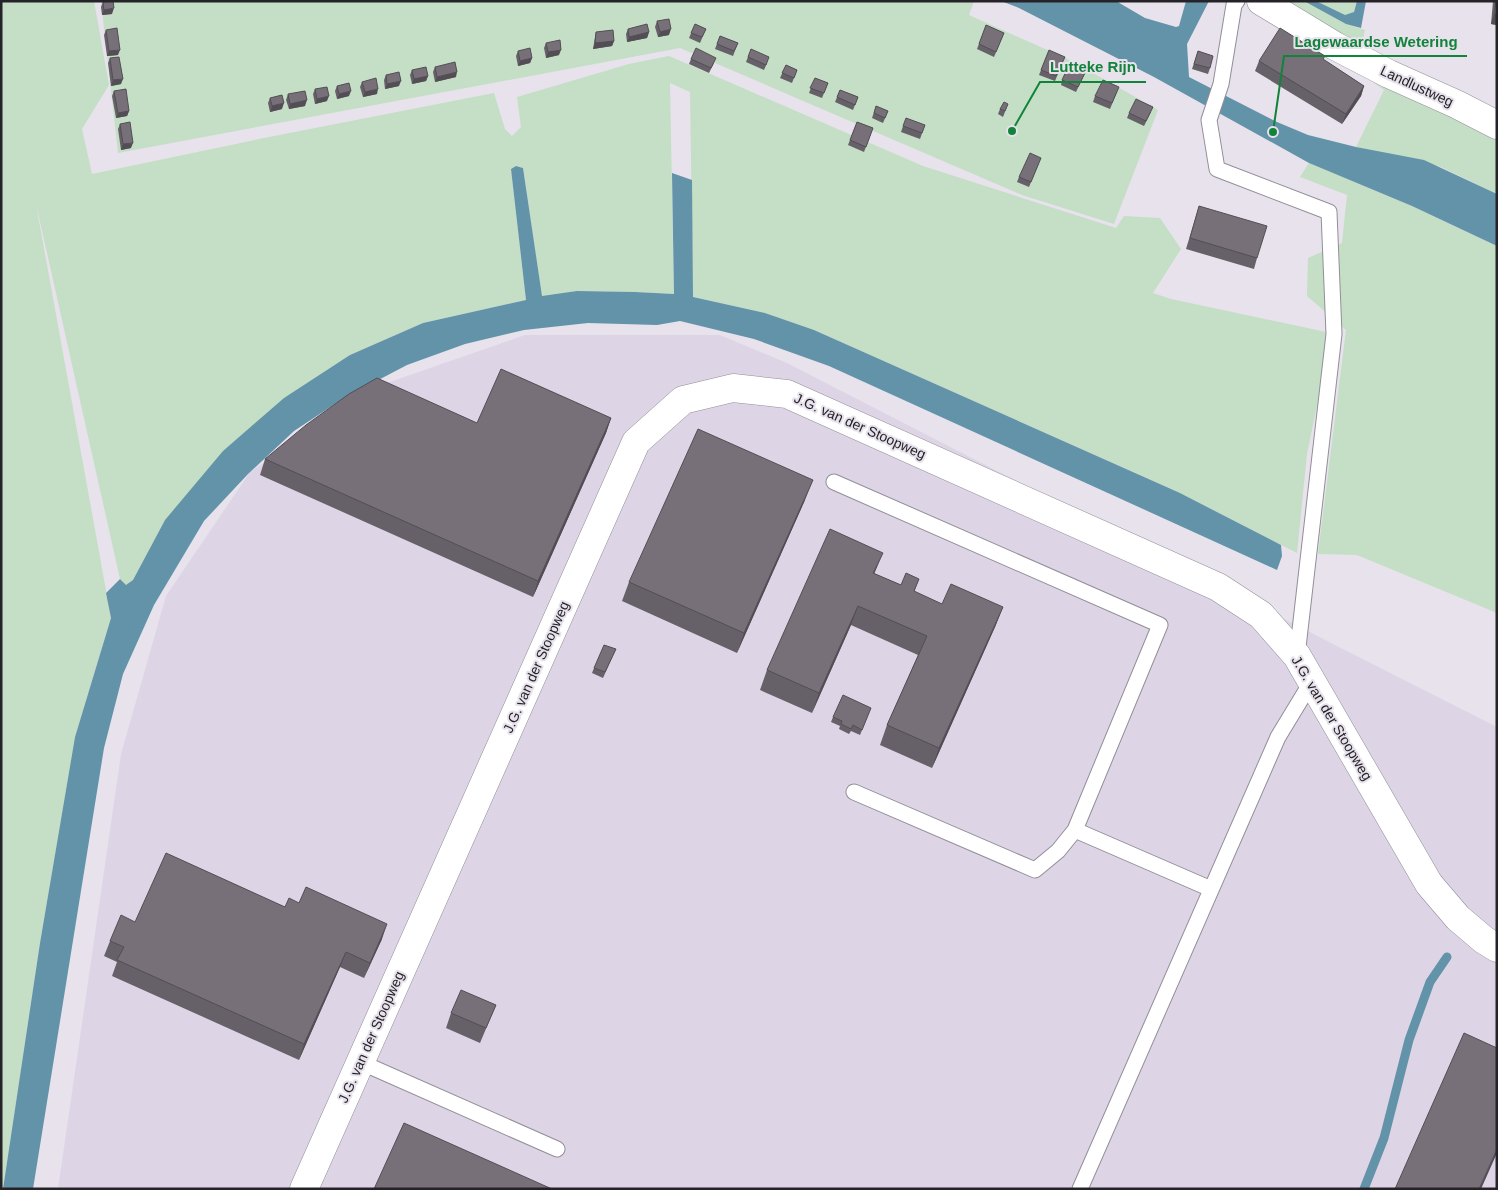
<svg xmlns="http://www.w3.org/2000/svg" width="1498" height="1190" font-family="Helvetica,sans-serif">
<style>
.built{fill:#ddd5e6}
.green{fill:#c4dfc5}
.water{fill:#6293a8}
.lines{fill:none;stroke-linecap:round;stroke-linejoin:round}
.stream{stroke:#6293a8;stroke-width:9}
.service-casing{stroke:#928e97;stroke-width:17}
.minor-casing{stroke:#928e97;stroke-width:29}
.service{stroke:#fff;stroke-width:15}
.minor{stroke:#fff;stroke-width:28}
.wall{fill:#666068}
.shaded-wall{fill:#534e55}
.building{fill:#777079;stroke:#534e55}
.labels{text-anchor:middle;stroke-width:4;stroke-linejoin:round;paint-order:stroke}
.street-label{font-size:14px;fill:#252327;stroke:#e7e2ec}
.leader{fill:none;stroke:#12833b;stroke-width:2}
.callout-dot{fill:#12833b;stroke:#e7e2ec;stroke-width:2}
.callout-label{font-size:15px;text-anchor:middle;font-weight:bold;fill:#12833b;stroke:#e7e2ec;stroke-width:4;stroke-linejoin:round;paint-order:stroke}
</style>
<rect width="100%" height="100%" fill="#e7e2ec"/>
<path class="built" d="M525 335H720L787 363 1337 646 1497 727V1189H58L121 754 166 596 250 472 384 384Z"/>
<path class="green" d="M1 1H94L109 85 82 129 92 174 264 138 494 93 505 129 512 136 521 127 517 97 629 64 669 56 923 166 1116 228 1124 216 1160 218 1181 249 1153 293 1171 299 1326 332 1319 396 1307 454 1297 553 1180 493 814 330 765 313 693 297 690 92 670 83 674 294 635 292 577 291 542 297 523 168 516 166 511 169 526 300 423 323 350 355 165 520 133 580 126 586 120 579 36 204 111 618 75 737 40 943 3 1189H1Z
M101 1H974L969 15 1072 61 1158 110 1114 224 1022 195 680 48 118 153Z
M1277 1H1304L1346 24 1365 30 1360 52Z
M1316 1H1357L1354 12 1345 16Z
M1377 78 1497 133V194L1441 167 1356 147 1384 90 1374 83Z
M1309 163 1412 206 1497 246V613L1357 555 1318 554 1346 330 1307 296 1308 258 1342 243 1347 195 1300 177Z"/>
<path class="water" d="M1001 1H1116L1145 18 1176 27 1179 26 1186 1H1209L1187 44 1189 77 1277 122 1308 135 1356 147 1424 160 1497 194V246L1412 206 1309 163 1154 77 1019 8Z
M1304 1H1316L1345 15 1354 12 1357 1H1366L1361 28 1346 24Z
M516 166 523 168 542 296 577 291 635 292 674 294 672 173 692 180 693 297 765 313 814 330 1180 493 1281 545 1282 556 1277 570 829 366 754 339 680 321 657 325 588 323 524 330 465 344 407 365 344 398 294 431 248 474 204 521 154 605 123 674 104 748 33 1189H3L40 943 75 737 111 618 106 593 120 579 126 585 133 580 165 520 223 451 284 398 350 355 423 323 526 300 511 169Z"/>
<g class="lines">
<path class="stream" d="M1364 1189 1384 1138 1409 1040 1430 982 1447 957"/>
<defs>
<path id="service" d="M1237 1 1234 5 1221 84 1209 120 1217 169 1329 212 1334 334 1297 656
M834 482 1160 625 1075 830 1211 889
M854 792 1035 870 1058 851 1075 830
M360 1062 557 1149
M1080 1189 1278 737 1312 681"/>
<path id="minor" d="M1261 1 1335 46 1389 74 1456 104 1497 125
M304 1189 636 442 683 400 733 388 787 394 1218 587 1261 615 1297 656 1429 884 1458 918 1484 940 1497 948"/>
</defs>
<use href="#service" class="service-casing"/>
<use href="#minor" class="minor-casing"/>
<use href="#service" class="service"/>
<use href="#minor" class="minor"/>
</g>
<path class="wall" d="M1493 1H1497V25L1491 24Z
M103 2 112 14 102 15 101 7Z
M657 21 669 35 658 37 655 27Z
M695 24 706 29 700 43 689 38Z
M986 25 1004 33 994 57 977 49Z
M628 29 649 32 647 38 627 42 626 34Z
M106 30 118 55 107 56 104 35Z
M596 32 614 41 612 46 593 49 595 37Z
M720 36 738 43 733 56 715 49Z
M546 43 559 55 546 58 544 48Z
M751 49 767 63 764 70 746 62Z
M1049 50 1063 62 1055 81 1039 75Z
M518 51 532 58 530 63 518 66 516 56Z
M1198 51 1210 68 1208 74 1192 69Z
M110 58 121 84 111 86 108 63Z
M691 59 714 63 709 73 689 64Z
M1323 60 1364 86 1361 96 1342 124 1255 71 1259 61Z
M786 65 797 70 792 83 780 78Z
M435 67 456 77 435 82 433 72Z
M412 70 428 76 426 81 412 84 410 75Z
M1085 73 1076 92 1061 85 1062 80Z
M386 75 399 86 385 89 384 80Z
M815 78 828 83 822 98 809 93Z
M362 82 377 94 363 97 360 87Z
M337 86 349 96 337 99 335 91Z
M315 89 327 101 315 104 313 94Z
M840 90 858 97 853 110 835 102Z
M114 91 129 111 127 116 116 118 112 96Z
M1117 92 1110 109 1093 102 1095 96Z
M288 94 305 106 289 109 286 100Z
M270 98 282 109 270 112 268 103Z
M1008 104 1003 117 998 114 1000 109Z
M876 106 888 111 883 123 872 118Z
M1151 112 1144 126 1127 118 1129 113Z
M857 122 873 128 864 152 848 145Z
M120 124 131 148 121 150 118 129Z
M925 125 920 139 901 132 903 126Z
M1039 163 1029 187 1017 182 1019 177Z
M1199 206 1257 258 1254 269 1186 249Z
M611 418 606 433 533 597 260 475 265 459 477 423Z
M805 500 737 653 622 601 629 582Z
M875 574 901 585 919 579 914 592 942 604 1003 607 995 627 932 768 880 745 887 725 918 655 851 625 812 713 760 690 767 670Z
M616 649 603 678 592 673 594 668Z
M871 708 860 735 851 731 849 734 839 729 840 726 831 722 833 717Z
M285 907 382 939 364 978 340 967 299 1060 112 976 117 962 104 956 110 941 135 922Z
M496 1005 480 1043 446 1028 451 1013Z"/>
<path class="shaded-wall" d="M114 8 112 14 102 15 104 10Z
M1494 14H1497V25L1491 24Z
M671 29 669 35 658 37 660 32Z
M649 32 647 38 627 42 629 37Z
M614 41 612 46 593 49 595 43Z
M120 50 118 55 107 56 109 51Z
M561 50 559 55 546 58 548 52Z
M532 58 530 63 518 66 520 61Z
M457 72 456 77 435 82 437 77Z
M428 76 426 81 412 84 414 79Z
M123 79 121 84 111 86 113 80Z
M401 81 399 86 385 89 387 84Z
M1364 86 1361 96 1342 124 1346 114Z
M378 89 377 94 363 97 365 92Z
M351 91 349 96 337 99 339 94Z
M329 96 327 101 315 104 317 99Z
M307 100 305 106 289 109 290 104Z
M284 103 282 109 270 112 272 106Z
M129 111 127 116 116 118 118 113Z
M133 143 131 148 121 150 123 144Z
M611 418 606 433 533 597 538 581Z
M813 480 805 500 737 653 744 633Z
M883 553 875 572 866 593 873 573Z
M858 606 851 625 812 713 819 693Z
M1003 607 995 627 932 768 939 748Z
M387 924 382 939 364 978 370 963Z
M346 952 340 967 299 1060 304 1044Z
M1497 1149V1153L1481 1189H1479Z"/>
<path class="building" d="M113 1 114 8 104 10 103 2Z
M1496 1H1497V14H1494Z
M669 19 671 29 660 32 657 21Z
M647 24 649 32 629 37 628 29Z
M695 24 706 29 702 37 691 33Z
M986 25 1004 33 996 52 979 44Z
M117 28 120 50 109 51 106 30Z
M1280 28 1325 56 1323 59 1364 86 1346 114 1259 61Z
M613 30 614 41 595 43 596 32Z
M720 36 738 43 734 51 717 44Z
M560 40 561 50 548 52 546 43Z
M530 48 532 58 520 61 518 51Z
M696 48 716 58 711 68 691 59Z
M751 49 769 57 766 65 748 57Z
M1049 50 1065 57 1056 76 1041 70Z
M1198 51 1213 56 1210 68 1194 64Z
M119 57 123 79 113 80 110 58Z
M455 62 457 72 437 77 435 67Z
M786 65 797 70 794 78 782 73Z
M1069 65 1085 73 1078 87 1062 80Z
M426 67 428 76 414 79 412 70Z
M399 72 401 81 387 84 386 75Z
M376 78 378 89 365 92 362 82Z
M815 78 828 83 824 93 810 88Z
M1103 80 1119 87 1112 103 1095 96Z
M349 83 351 91 339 94 337 86Z
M327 87 329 96 317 99 315 89Z
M126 89 129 111 118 113 114 91Z
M840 90 858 97 855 105 837 97Z
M305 91 307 100 290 104 288 94Z
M282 95 284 103 272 106 270 98Z
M1136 99 1153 107 1146 121 1129 113Z
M1004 102 1008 104 1005 111 1000 109Z
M876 106 888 111 885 118 874 113Z
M906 118 925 125 922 133 903 126Z
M130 122 133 143 123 144 120 124Z
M857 122 873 128 866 147 850 140Z
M1030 153 1041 158 1031 182 1019 177Z
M1199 206 1267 226 1257 258 1190 238Z
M501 369 611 418 538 581 265 459 306 425 349 394 377 378 477 423Z
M698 429 813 480 744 633 629 582Z
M830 529 883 553 873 573 901 585 906 573 919 579 914 591 942 604 951 584 1003 607 939 748 887 725 927 636 858 606 819 693 767 670Z
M604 645 616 649 605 672 594 668Z
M843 695 871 708 862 730 853 725 851 729 841 724 842 721 833 717Z
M166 853 285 907 289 898 299 903 306 887 387 924 370 963 346 952 304 1044 117 960 124 947 110 941 121 915 135 922Z
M461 990 496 1005 486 1028 451 1013Z
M1464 1033 1497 1048V1149L1479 1189H1395Z
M404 1123 552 1189H374Z"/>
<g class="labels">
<g class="street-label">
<text transform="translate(1417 86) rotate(25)" y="5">Landlustweg</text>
<text transform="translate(860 426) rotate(24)" y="5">J.G. van der Stoopweg</text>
<text transform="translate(536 667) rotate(-66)" y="5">J.G. van der Stoopweg</text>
<text transform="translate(1332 718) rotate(59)" y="5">J.G. van der Stoopweg</text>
<text transform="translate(371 1037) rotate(-66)" y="5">J.G. van der Stoopweg</text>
</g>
</g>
<path class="leader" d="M1273 132L1284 56H1467M1012 131L1040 82H1146"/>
<g class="callout-dot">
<circle cx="1273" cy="132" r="5"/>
<circle cx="1012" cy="131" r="5"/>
</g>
<g class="callout-label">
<text x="1376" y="47">Lagewaardse Wetering</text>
<text x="1093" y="72">Lutteke Rijn</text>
</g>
<rect width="1498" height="1190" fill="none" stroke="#252327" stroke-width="5"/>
</svg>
